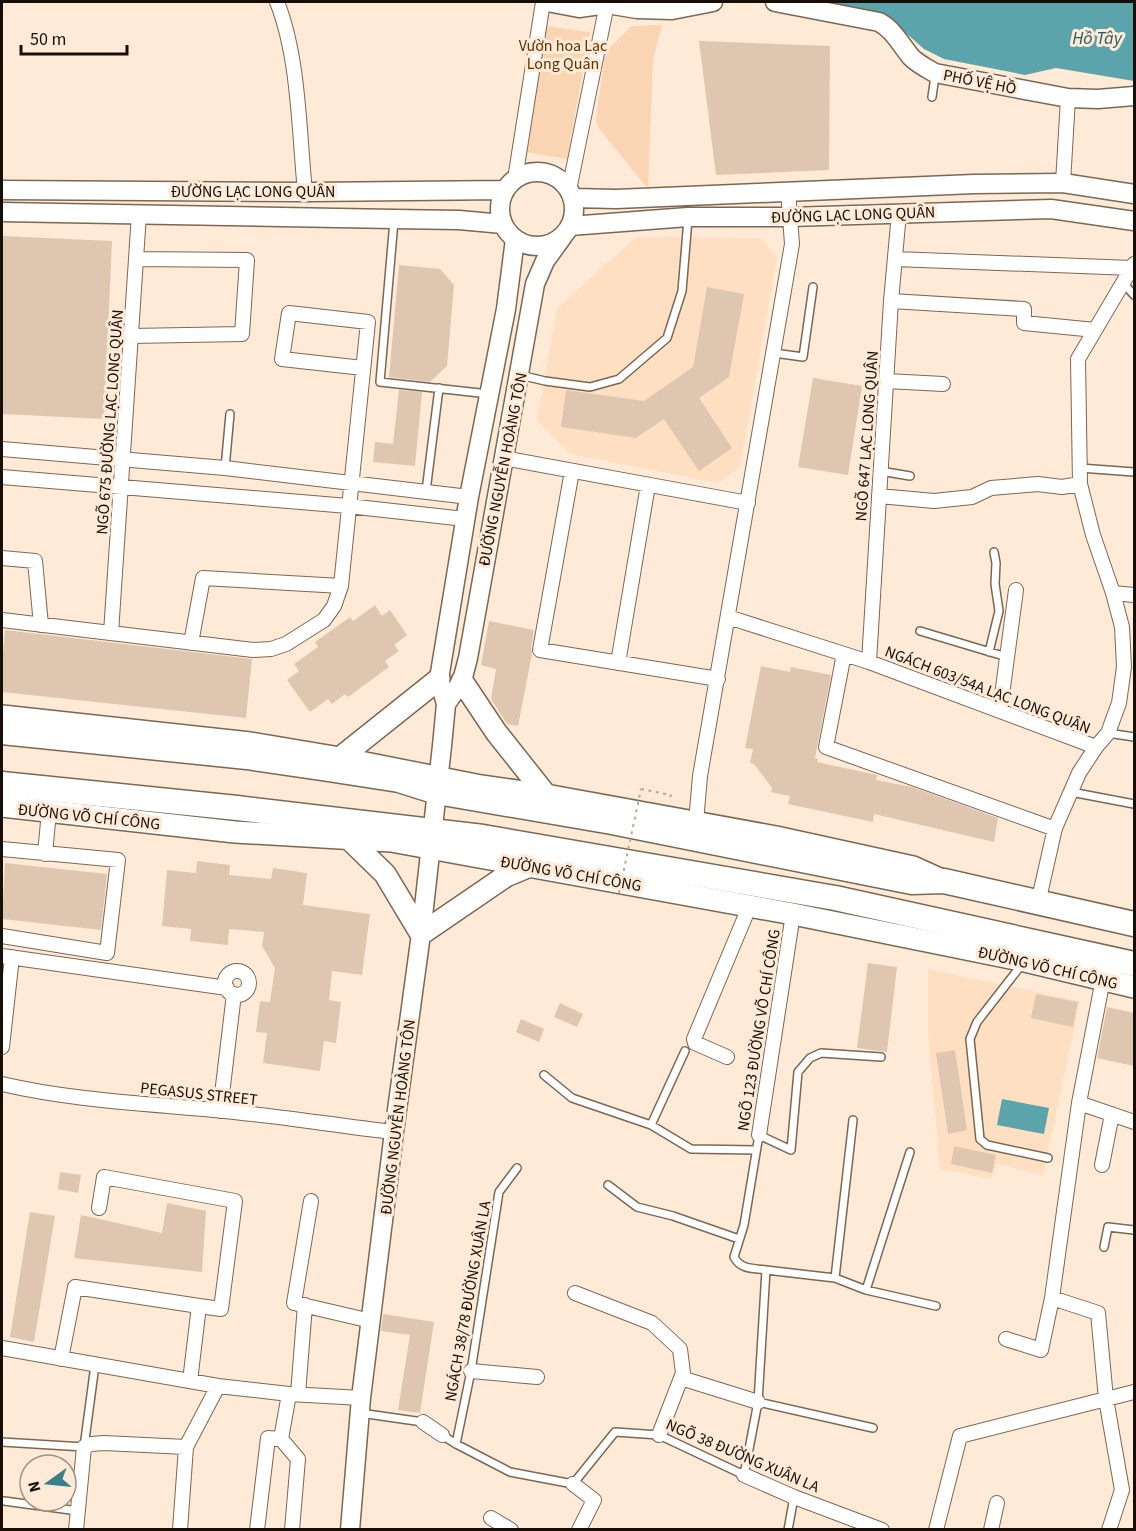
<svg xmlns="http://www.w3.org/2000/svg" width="1136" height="1531" font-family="'Source Sans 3',sans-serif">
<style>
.built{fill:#fedfc2}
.green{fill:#fad5b3}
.water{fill:#5ca4ab}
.building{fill:#dfc6b0}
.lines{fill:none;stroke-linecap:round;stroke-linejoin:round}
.lane-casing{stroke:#7c6752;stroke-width:10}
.street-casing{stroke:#7c6752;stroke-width:16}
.secondary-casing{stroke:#7c6752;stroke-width:21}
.primary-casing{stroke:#7c6752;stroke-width:24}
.highway-casing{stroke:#7c6752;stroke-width:27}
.path{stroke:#b7a697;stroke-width:2;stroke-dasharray:3 4.5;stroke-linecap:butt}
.lane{stroke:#fff;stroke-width:7}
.street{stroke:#fff;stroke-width:14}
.secondary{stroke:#fff;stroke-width:18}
.primary{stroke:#fff;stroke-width:21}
.highway{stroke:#fff;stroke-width:24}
.path-bridge{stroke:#b7a697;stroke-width:2;stroke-dasharray:3 4.5;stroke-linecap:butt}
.labels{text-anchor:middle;stroke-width:6;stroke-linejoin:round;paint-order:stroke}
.park-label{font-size:16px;fill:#5c3400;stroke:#ffead8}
.street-label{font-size:16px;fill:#170f07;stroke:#ffead8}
.water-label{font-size:18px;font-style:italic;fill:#205d62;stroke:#ffead8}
</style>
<rect width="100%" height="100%" fill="#ffead8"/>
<path class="built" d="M636 237 760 238 777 257 740 467 718 483 571 454 537 420 557 309Z
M928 969 1080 1001 1043 1175 997 1164 992 1179 940 1169 928 1033Z"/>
<path class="green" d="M662 25 653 60 648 189 598 127 596 120 605 52 632 26Z
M545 26 590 32 567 159 526 152Z"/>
<path class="water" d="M810 2H1134V81L1056 68 1025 75 944 59 924 49 898 26Z
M1002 1099 1049 1108 1044 1134 997 1125Z"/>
<path class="building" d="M699 41 830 46 829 170 716 175Z
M2 236 112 241 104 419 2 414Z
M399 265 440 269 454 285 447 366 430 382 389 377Z
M707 287 744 294 729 377 699 398 732 448 699 471 664 419 636 438 561 427 566 390 644 401 693 367Z
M813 378 862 386 848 475 798 467Z
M399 390 422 392 415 466 373 462 375 442 393 444Z
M375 605 382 616 390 610 407 635 394 645 399 651 385 661 389 667 348 697 345 694 332 704 328 699 310 712 287 680 299 671 294 664 318 647 315 642 350 617 353 621Z
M489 621 534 630 531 648 532 654 518 726 507 724 491 699 496 669 481 665Z
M5 630 252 659 246 718 2 692V663Z
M761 666 790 672 791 667 831 675 815 758 818 759 817 762 877 775 876 780 912 787 998 818 994 842 874 814 873 822 788 804 790 796 771 792 772 788 754 764 750 763 753 749 745 748Z
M197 861 230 865 229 875 271 879 273 868 307 873 303 905 370 914 362 975 332 971 329 1000 341 1002 336 1043 324 1041 320 1071 263 1063 267 1033 256 1032 260 1001 270 1002 275 968 262 946 264 932 229 929 228 945 190 941 191 929 162 926 167 870 196 873Z
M5 863 107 874 101 930 2 919Z
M868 963 897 967 887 1052 857 1048Z
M1036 994 1078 1002 1073 1027 1031 1018Z
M560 1003 583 1014 577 1027 554 1017Z
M1107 1007 1134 1013V1066L1097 1058Z
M521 1019 544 1029 539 1042 516 1032Z
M955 1050 967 1130 948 1134 936 1053Z
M954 1146 996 1155 992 1173 951 1164Z
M60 1172 81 1175 78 1193 58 1189Z
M167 1203 206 1211 202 1272 74 1258 81 1215 162 1233Z
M30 1212 55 1216 34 1342 10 1337Z
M383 1314 434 1322 420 1413 398 1410 410 1335 381 1331Z"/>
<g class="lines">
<defs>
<path id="lane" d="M932 97 935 76
M394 221 380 382 489 394
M1123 283 1134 295
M774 353 803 357 813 287
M520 375 545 381 590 387 619 379 667 338 682 291 688 219
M225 468 230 414
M1080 468 1134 472
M880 471 910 476
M426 491 439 388
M920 631 1007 657
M989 652 999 611 995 584 996 563 994 552
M1108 733 1134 737
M1071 792 1134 804
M1023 963 977 1022 970 1039 980 1139 987 1145 1048 1158
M544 1075 572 1098 651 1125 691 1149 756 1150
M651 1125 685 1051
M608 1185 637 1207 673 1216 739 1239
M1104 1247 1108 1227 1134 1230
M766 1270 835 1278 866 1290 936 1306
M835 1278 853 1120
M866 1290 910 1152
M758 1402 873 1428
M360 1413 423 1422
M442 1435 456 1444 510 1472 573 1484 615 1432 659 1435 744 1475 758 1402 766 1270C753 1268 741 1270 734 1257L744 1225 759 1135 791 1150 798 1072 810 1058 821 1053 881 1057
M2 1442 84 1447 95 1365
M456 1444 471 1371 499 1192 517 1168
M4 1501 78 1511
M788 1530 794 1497"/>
<path id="street" d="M277 2C299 57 299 132 305 192
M515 179 543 2
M1063 183 1068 98
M569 190 607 4
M895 259 1132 268
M891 301 1024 309V323L1095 330
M131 336 242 334 247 260 136 259
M887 381 943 384
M2 449 225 468 469 497
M503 458 748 503
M572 471 540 650 718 679
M2 477 348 506 465 519
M879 496 934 501 972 497 991 488 1038 484 1062 487 1080 484
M2 558 35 561 41 625
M1113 593 1134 595
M728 617 869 662 1096 747
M2 620 253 650 271 649 286 644 324 620 334 606 341 586 368 322 289 313 282 359 363 368
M111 633 139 214
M191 643 203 578 341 586
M844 654 826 747 1055 829
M869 662 891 301 899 213
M618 663 648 485
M1000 710 1016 590
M696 822 700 776 792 244 788 191
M2 849 118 860 107 953 2 936
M45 854 49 811
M1038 903 1055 828 1079 773 1096 747 1108 733 1119 703 1124 667 1122 627 1113 593 1093 535 1080 484 1078 359 1134 264
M2 956 227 988
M225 983a12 12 0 1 1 24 0a12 12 0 1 1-24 0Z
M1103 979 1079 1103 1134 1122
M2 1047 12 957
M727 1057 695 1043 694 1039 750 905
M2 1084C83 1103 169 1104 252 1114 299 1119 346 1127 394 1132
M1079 1103 1052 1298 1098 1313 1106 1399 1122 1490 1109 1530
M220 1111 234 994
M759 1135 793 914
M1102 1165 1112 1114
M311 1201 294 1303 371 1321
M99 1208 104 1177 235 1201 221 1309 199 1306
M575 1293 652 1323 680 1349 683 1373 659 1435
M1006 1339 1041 1350 1052 1298
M2 1348 218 1386
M61 1359 75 1287 199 1306 190 1381
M471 1371 537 1377
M681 1378 758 1402
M298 1394 305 1305
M423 1422 442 1435
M281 1439 298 1459 292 1530
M744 1475 794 1497 882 1530
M573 1484 594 1500 579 1530
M491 1518 511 1530
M76 1530 84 1447 91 1444 104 1443 186 1447
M180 1530 186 1447 218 1386 289 1394 361 1398
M257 1530 268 1438 281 1439 289 1394
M936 1530 960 1436 1134 1392
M991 1530 997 1503"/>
<path id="secondary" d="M547 2 579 8 607 4 637 9 672 10 713 2
M775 2 879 22C893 29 901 45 911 57 918 64 926 68 935 73L1068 98 1098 99 1134 96
M500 209a37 37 0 1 1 74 0a37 37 0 1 1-74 0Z
M2 190 310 192 505 190
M573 198 616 199 974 184 1063 183 1134 194
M2 212 394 219 459 220 503 224
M570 226 688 217H790L1051 209 1134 221
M446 704 462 681 468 658 535 284 545 261 563 236
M350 1530 361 1398 394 1132 421 934 442 746 446 704 439 679 469 497 506 309 515 239"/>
<path id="primary" d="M462 681 496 732 546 795
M2 716 250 743 340 758 481 786 546 795 776 837 913 867 944 881
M340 758 439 679
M2 806 235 832 391 841 793 914 1025 961 1134 987
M347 837 385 874 421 934 506 876 530 866"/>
<path id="highway" d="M2 732 247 757 328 769 399 780 437 792 612 822 912 882 944 881 1134 924
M2 784 237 808 483 837 835 898 1134 964"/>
</defs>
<use href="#lane" class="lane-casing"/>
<use href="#street" class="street-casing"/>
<use href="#secondary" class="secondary-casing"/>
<use href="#primary" class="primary-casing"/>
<use href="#highway" class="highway-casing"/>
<path class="path" d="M641 789 671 795 669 800"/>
<use href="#lane" class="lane"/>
<use href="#street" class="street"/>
<use href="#secondary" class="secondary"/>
<use href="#primary" class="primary"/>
<use href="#highway" class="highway"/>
<path class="path-bridge" d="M619 893 641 789"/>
</g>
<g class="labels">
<g class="park-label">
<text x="563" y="51">Vườn hoa Lạc<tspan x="563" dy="18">Long Quân</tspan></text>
</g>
<g class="street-label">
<text transform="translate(980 81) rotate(11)" y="6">PHỐ VỆ HỒ</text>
<text x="253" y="197">ĐƯỜNG LẠC LONG QUÂN</text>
<text transform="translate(853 214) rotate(-2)" y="6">ĐƯỜNG LẠC LONG QUÂN</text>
<text transform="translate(109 422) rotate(-86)" y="6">NGÕ 675 ĐƯỜNG LẠC LONG QUÂN</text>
<text transform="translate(866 436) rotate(-86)" y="6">NGÕ 647 LẠC LONG QUÂN</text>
<text transform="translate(502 469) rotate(-79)" y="6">ĐƯỜNG NGUYỄN HOÀNG TÔN</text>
<text transform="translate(988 689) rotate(21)" y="6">NGÁCH 603/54A LẠC LONG QUÂN</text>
<text transform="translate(89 816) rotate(6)" y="6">ĐƯỜNG VÕ CHÍ CÔNG</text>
<text transform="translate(571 873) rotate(10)" y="6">ĐƯỜNG VÕ CHÍ CÔNG</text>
<text transform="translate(1048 967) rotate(13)" y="6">ĐƯỜNG VÕ CHÍ CÔNG</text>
<text transform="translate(758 1030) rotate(-81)" y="6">NGÕ 123 ĐƯỜNG VÕ CHÍ CÔNG</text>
<text transform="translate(199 1093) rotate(6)" y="6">PEGASUS STREET</text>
<text transform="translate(397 1117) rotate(-83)" y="6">ĐƯỜNG NGUYỄN HOÀNG TÔN</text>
<text transform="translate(467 1301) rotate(-80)" y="6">NGÁCH 38/78 ĐƯỜNG XUÂN LA</text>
<text transform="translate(743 1455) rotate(23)" y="6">NGÕ 38 ĐƯỜNG XUÂN LA</text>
</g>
<g class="water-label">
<text x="1097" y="44">Hồ Tây</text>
</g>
</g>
<rect width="1136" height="1531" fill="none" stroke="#170f07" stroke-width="6"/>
<g transform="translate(48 1483) rotate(255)"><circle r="28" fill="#ffead8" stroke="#a29284" stroke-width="1.5"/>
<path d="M0-4.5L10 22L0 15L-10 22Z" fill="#398188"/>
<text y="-9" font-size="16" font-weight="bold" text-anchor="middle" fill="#170f07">N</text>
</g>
<path d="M21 45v9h106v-9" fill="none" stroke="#170f07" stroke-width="3"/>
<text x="30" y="45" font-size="18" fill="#170f07" stroke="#ffead8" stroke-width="4.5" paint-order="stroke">50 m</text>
</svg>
